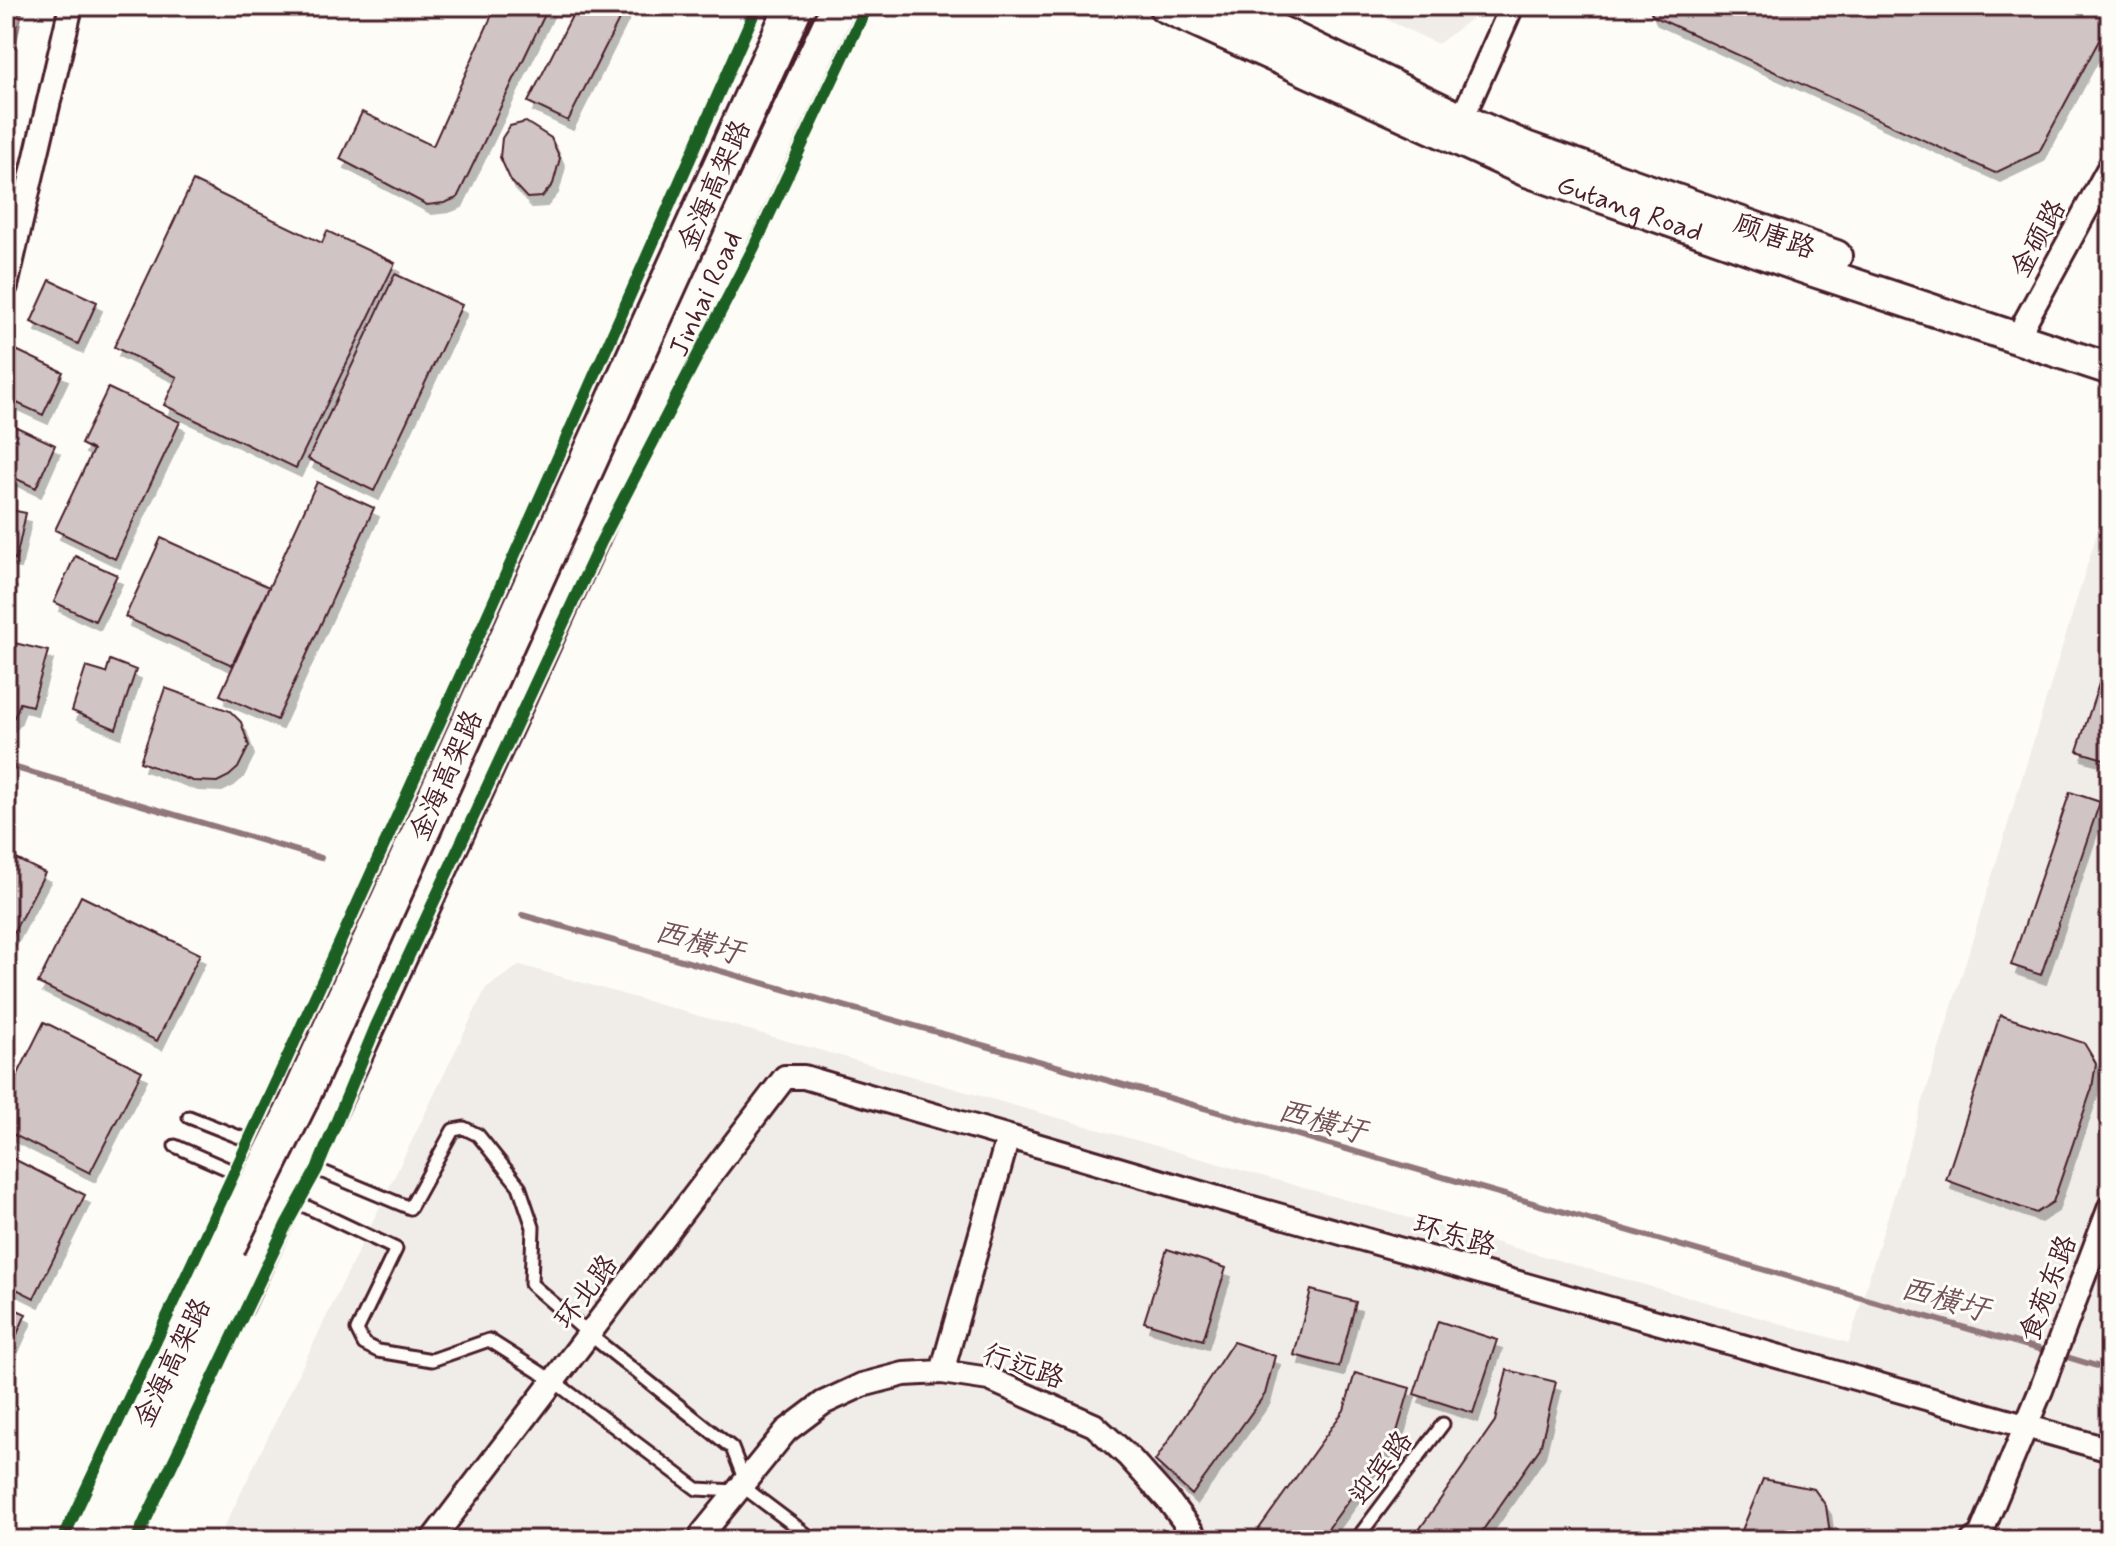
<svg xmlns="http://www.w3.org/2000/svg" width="2116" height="1546" font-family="Mynerve,'LXGW WenKai TC',sans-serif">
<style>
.built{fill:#f0ece8}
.water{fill:url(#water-rules);stroke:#91777b;stroke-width:2}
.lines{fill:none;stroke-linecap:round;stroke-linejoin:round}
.stream{stroke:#91777b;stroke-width:6}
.building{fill:#d0c5c4;stroke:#4a1f2b;stroke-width:2;filter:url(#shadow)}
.service-casing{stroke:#4a1f2b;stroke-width:17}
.minor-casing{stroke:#4a1f2b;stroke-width:28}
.secondary-casing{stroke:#4a1f2b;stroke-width:36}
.primary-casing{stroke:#4a1f2b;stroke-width:40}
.service{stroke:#fdfcf7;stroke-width:11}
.minor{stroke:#fdfcf7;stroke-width:22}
.secondary{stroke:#fdfcf7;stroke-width:30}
.primary{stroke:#fdfcf7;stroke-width:34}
.trunk-bridge-casing{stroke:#4a1f2b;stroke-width:42;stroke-linecap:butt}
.trunk-bridge{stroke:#fdfcf7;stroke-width:36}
.cycleway-casing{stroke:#fdfcf7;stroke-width:17}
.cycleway{stroke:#1b5e20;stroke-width:12}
.labels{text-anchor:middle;stroke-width:6;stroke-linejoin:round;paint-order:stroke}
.street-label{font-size:28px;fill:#4a1f2b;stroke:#fdfcf7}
.water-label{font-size:30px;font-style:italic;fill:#73525a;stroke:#fdfcf7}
</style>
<defs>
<pattern id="water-rules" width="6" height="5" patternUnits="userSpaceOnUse" patternTransform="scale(2)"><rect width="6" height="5" fill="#c0b1b1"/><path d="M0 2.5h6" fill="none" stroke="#9e8f90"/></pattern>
<filter id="shadow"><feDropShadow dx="5" dy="9" stdDeviation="0" flood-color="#0004"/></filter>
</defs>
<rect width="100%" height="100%" fill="#fdfcf7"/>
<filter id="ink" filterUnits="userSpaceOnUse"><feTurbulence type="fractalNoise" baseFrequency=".0125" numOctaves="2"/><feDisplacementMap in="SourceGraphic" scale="16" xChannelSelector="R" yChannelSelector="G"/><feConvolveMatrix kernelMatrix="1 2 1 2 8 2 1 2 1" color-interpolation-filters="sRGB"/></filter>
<g filter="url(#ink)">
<path class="built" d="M1358 6H1478L1472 18 1438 44Z
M2110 491V1540H218L486 988 520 965 1849 1343Z"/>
<path class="water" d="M6 6H23L6 95Z"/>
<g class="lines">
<path class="stream" d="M6 765 321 858
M522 915 1152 1093 2049 1352
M2060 1355 2110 1370"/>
</g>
<path class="building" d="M496 6H549L457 198 444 203 427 205 340 159 362 112 433 146Z
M577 6H626L568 121 528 102Z
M1648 6H2110V20L2039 152 1995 173 1653 16Z
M526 122 551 138 560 158 553 184 542 197 527 198 511 181 500 157 502 138 510 126Z
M193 181 322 243 327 231 395 263 296 468 164 405 177 377 114 347Z
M395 274 462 305 374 491 308 459Z
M50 280 97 302 78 344 31 322Z
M16 350 63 372 43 415 6 398V371Z
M108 388 180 422 115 559 55 530 93 450 81 444Z
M8 423 55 445 36 488 6 474V428Z
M317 482 374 508 277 720 220 695Z
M6 509 26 513 16 559 6 557Z
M161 538 269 587 232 665 125 617Z
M75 556 117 575 95 621 54 602Z
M6 576 12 578 6 606Z
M6 641 48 651 32 706 20 703 15 716 6 725Z
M2110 650V750L2107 760 2077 751Z
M110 660 136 670 116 729 72 711 86 667 106 673Z
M165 688 230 711 241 722 249 746 238 768 229 776 217 782 193 781 140 762Z
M2070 792 2100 802 2041 975 2011 965Z
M6 854 45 873 11 937 6 934Z
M81 896 200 954 157 1041 38 983Z
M2110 973V994L2104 992Z
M2000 1015 2084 1043 2096 1063 2092 1088 2053 1202 2036 1213 1946 1180Z
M44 1022 142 1071 90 1173 6 1131V1098Z
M6 1155 85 1195 34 1298 6 1284Z
M1167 1249 1226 1268 1203 1340 1144 1322Z
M1311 1290 1356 1302 1339 1367 1294 1355Z
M6 1305 26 1314 6 1359Z
M1438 1321 1497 1340 1473 1413 1414 1394Z
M1233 1342 1275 1356 1265 1394 1192 1495 1155 1461Z
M1507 1370 1556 1382 1540 1448 1476 1540H1412L1495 1421Z
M1355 1373 1410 1388 1396 1435 1320 1540H1251L1344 1410Z
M1763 1479 1814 1489 1826 1506 1831 1540H1738Z"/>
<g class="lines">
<defs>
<path id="service" d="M189 1117 270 1149
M175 1146 255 1181
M304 1164 410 1208 453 1130 464 1128 478 1135 519 1186 533 1227 531 1284 590 1335 732 1448 745 1481
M288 1198 396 1249 357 1330 364 1344 378 1351 432 1360 489 1340 555 1382 697 1489 736 1491
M742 1486 814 1540
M1356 1540 1443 1424"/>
<path id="minor" d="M1457 130 1512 6
M6 286 71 6
M2020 340 2025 322 2110 166
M942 1372 1008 1137
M432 1540 785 1077H804L1221 1199 2110 1450
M701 1540 703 1533 786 1431 823 1403 862 1385 904 1374 942 1372 989 1379 1094 1425 1129 1457 1168 1500 1198 1540
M1973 1540 1980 1536 2041 1390 2110 1207"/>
<g id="secondary">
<path id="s1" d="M1164 6 1527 171 1808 269 2110 369"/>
<path d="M1227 6 1461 119 1528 148 1836 256"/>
</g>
<g id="primary">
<path id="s2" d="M236 1304 302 1163 317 1136 659 390 839 6"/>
</g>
</defs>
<use href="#service" class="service-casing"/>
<use href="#minor" class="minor-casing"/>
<use href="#secondary" class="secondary-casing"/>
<use href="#primary" class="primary-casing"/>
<use href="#service" class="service"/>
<use href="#minor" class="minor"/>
<use href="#secondary" class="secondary"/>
<use href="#primary" class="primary"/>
<defs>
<path id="trunk-bridge" d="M89 1540 153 1395 298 1103 794 6
M118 1540 240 1272"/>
</defs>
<use href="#trunk-bridge" class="trunk-bridge-casing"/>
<use href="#trunk-bridge" class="trunk-bridge"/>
<defs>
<path id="cycleway" d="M62 1540C303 1033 532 520 757 6
M136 1540 286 1225 317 1169 376 1026 601 542 754 247 867 6"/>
</defs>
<use href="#cycleway" class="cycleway-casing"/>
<use href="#cycleway" class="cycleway"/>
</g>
</g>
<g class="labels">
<g class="street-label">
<text transform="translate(713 185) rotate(-66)" y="10">金海高架路</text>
<text dy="10" stroke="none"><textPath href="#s1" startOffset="508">Gutang Road</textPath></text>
<text transform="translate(1775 235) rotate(19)" y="10">顾唐路</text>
<text transform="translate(2037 238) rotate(-61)" y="10">金硕路</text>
<text dy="10" stroke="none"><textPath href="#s2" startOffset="1114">Jinhai Road</textPath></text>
<text transform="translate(445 775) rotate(-66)" y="10">金海高架路</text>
<text transform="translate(1455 1234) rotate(16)" y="10">环东路</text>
<text transform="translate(2047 1288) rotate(-69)" y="10">食苑东路</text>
<text transform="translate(585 1291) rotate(-53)" y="10">环北路</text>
<text transform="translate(171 1362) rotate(-64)" y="10">金海高架路</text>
<text transform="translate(1024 1365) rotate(19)" y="10">行远路</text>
<text transform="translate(1380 1467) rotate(-53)" y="10">迎宾路</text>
</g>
<g class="water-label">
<text transform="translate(699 942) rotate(16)" y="10">西横圩</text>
<text transform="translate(1322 1121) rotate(16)" y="10">西横圩</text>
<text transform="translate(1945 1299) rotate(16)" y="10">西横圩</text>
</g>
</g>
<rect width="2116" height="1546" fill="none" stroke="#fdfcf7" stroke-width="32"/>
<rect x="16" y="16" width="2084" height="1514" fill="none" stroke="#4a1f2b" stroke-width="3" filter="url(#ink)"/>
</svg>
